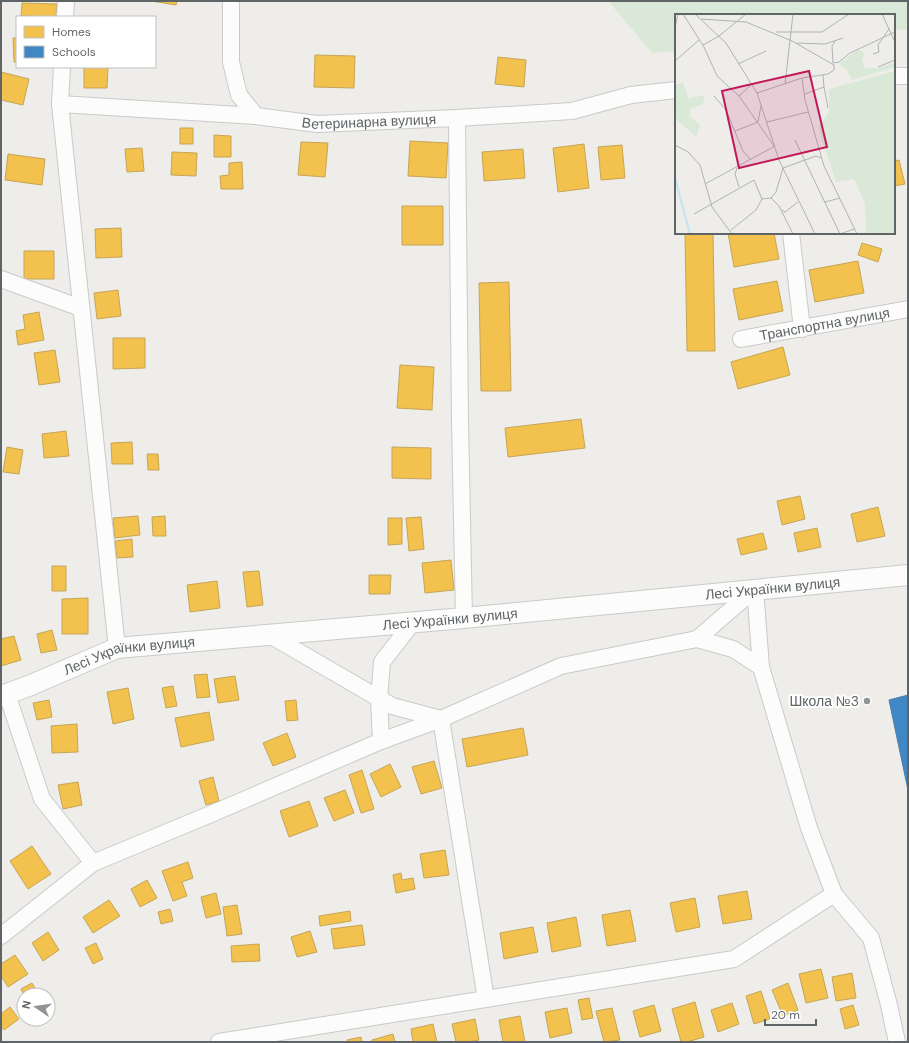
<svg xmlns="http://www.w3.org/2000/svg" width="909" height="1043" font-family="'DM Sans',sans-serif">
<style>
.green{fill:#dae9d7}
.homes{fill:#f2c14e;stroke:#c6a556}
.schools{fill:#3f88c5;stroke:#497da9}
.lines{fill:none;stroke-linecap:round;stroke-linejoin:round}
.minor-casing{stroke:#c9cac9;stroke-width:18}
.tertiary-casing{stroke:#c9cac9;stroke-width:22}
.minor{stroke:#fcfcfc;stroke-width:16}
.tertiary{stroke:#fcfcfc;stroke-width:20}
.poi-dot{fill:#919495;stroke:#fff;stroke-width:1.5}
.labels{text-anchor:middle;stroke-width:4;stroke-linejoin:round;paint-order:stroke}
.street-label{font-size:14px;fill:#5f6467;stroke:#fff}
.poi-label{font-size:14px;fill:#5f6467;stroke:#fff;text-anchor:end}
.inset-river{fill:none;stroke:#c2e4f4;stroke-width:2}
.inset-road{fill:none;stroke:#b1b2b2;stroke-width:1}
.view{fill:#c2185b;fill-opacity:0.15;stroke:#c2185b;stroke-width:2}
.inset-edge{fill:none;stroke:#5f6467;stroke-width:2}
</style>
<rect width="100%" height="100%" fill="#eeedea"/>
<path class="green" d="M608 1H908V29L894 30V15H676V51L652 53Z"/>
<path class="homes" d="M151 1H177L176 5Z
M22 3 57 4 56 17 21 16Z
M13 38H17V62H14Z
M315 55 355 56 354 88 314 87Z
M498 57 526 60 524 87 495 84Z
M84 67H108L107 88H84Z
M1 72 29 79 23 105 1 100Z
M180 128H193V144H180Z
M214 135 231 136V157H214Z
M410 141 448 143 446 178 408 176Z
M301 142 328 143 325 177 298 175Z
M584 144 589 188 558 192 553 148Z
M622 145 625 178 601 180 598 147Z
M142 148 144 171 127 172 125 149Z
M523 149 525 178 484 181 482 152Z
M172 152 197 153 196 176 171 175Z
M8 154 45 159 42 185 5 180Z
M899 160 905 184 894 186V161Z
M242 162 243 189H221L220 176 229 175V163Z
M402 206H443V245H402Z
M121 228 122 257 96 258 95 229Z
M685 233H713L715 351H687Z
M728 233H774L779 259 734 267Z
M862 243 882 249 878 262 858 255Z
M24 251H54V279H24Z
M858 261 864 293 815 302 809 270Z
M777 281 783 311 739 320 733 289Z
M509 282 511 391H481L479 283Z
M118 290 121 316 97 319 94 293Z
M39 312 44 340 18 345 16 331 25 329 23 315Z
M113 338H145V368L113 369Z
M783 347 790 375 738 389 731 362Z
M55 350 60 382 39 385 34 353Z
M400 365 434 367 432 410 397 408Z
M581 419 585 448 508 457 505 428Z
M66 431 69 456 44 458 42 434Z
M132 442 133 464H112L111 443Z
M7 447 23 450 19 474 3 472Z
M392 447 431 448V479L392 478Z
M147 454H158L159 470H148Z
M800 496 805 519 782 525 777 501Z
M878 507 885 536 857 542 851 514Z
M138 516 140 535 115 538 113 518Z
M165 516 166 536H153L152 517Z
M421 517 424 549 409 551 406 518Z
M388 518H402V544L388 545Z
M817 528 821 547 798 552 794 533Z
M763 533 767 549 741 555 737 539Z
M132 539 133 557 117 558 115 541Z
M451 560 454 590 425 593 422 563Z
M52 566H66V591H52Z
M259 571 263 605 247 607 243 572Z
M369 575H391L390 594H369Z
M217 581 220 608 190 612 187 585Z
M88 598V634H62V599Z
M52 630 57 650 41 653 37 634Z
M14 636 21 660 1 666V639Z
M207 674 210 697 197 698 194 675Z
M235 676 239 700 218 703 214 679Z
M173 686 177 706 166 708 162 688Z
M128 688 134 719 113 724 107 692Z
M49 700 52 717 37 720 33 703Z
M296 700 298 720 287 721 285 701Z
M209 712 214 740 181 747 175 718Z
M77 724 78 752 52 753 51 726Z
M523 728 528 755 467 767 462 739Z
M287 733 296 757 273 766 263 743Z
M434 761 442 788 421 794 412 767Z
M390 764 401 787 381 797 370 774Z
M362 770 374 809 361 813 349 775Z
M213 777 219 801 206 805 199 781Z
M78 782 82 805 63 809 58 785Z
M345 790 354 813 334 821 324 798Z
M309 801 318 826 289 837 280 811Z
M32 846 51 874 28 889 10 861Z
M445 850 449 875 424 878 420 854Z
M188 862 193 878 182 882 187 896 173 901 162 871Z
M401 873 402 880 413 878 415 889 396 893 393 875Z
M147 880 157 898 140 907 131 889Z
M747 891 752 919 723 924 718 896Z
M216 893 221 914 206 918 201 897Z
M695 898 700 927 676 932 670 903Z
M109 900 120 916 93 933 83 917Z
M237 905 242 934 227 936 223 907Z
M170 909 173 921 161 924 158 912Z
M630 910 636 941 607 946 602 915Z
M350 911 351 921 320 926 319 916Z
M576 917 581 946 552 952 547 923Z
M362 925 365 945 334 949 331 929Z
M533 927 538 952 504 959 500 933Z
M310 931 317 952 297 957 291 937Z
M48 932 59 950 43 961 32 943Z
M96 943 103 959 93 964 85 948Z
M259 944 260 961 232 962 231 946Z
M15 955 28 974 8 987 1 976V964Z
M821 969 828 998 806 1003 799 974Z
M852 973 856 998 836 1001 832 977Z
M32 983 39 995H24L21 989Z
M788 983 798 1010 783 1016 772 990Z
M761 991 770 1019 754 1024 746 996Z
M589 998 593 1018 582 1020 578 1000Z
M695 1002 704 1037 687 1042H681L672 1009Z
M732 1003 739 1024 718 1032 711 1010Z
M654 1005 661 1031 640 1037 633 1011Z
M853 1005 859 1025 845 1029 840 1009Z
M10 1007 19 1019 4 1030 1 1026V1014Z
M567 1008 572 1033 550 1038 545 1012Z
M612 1008 620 1040 604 1042 596 1011Z
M520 1016 525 1042H503L499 1020Z
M475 1019 479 1040 468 1042H456L452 1024Z
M433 1024 437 1042H413L411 1029Z
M393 1034 395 1042H372V1040Z
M361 1037 362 1042H348L347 1040Z"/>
<path class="schools" d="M908 695V790L889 700Z"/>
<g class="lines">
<defs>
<g id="minor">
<path d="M231 1V62L239 95 256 116"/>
<path d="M65 17 66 1"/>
<path d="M62 67 60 104 117 648"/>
<path d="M894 76H908"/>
<path id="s1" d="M60 104 256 116 317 124 457 118 572 111 631 95 676 90"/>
<path d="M457 118 460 421 464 618"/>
<path d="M791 233 802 329"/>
<path d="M1 279 81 308"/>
<path id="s2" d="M741 339 908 309"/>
<path d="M755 589 761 667 809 828 834 894 871 938 889 1005 897 1042"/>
<path d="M268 634 392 706 441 719 486 999"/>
<path d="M697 639 733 649 761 667"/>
<path d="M7 694 42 799 93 863"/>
<path d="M381 741 379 699 382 662 413 622"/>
<path d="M1 936 93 863 211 814 381 741 441 719 561 666 697 639 755 589"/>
<path d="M219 1042 734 959 834 894"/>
</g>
<g id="tertiary">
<path id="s3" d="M1 696 31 685 117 648 464 618 908 575"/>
</g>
</defs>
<use href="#minor" class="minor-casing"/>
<use href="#tertiary" class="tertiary-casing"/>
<use href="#minor" class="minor"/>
<use href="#tertiary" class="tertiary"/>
</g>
<circle class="poi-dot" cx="867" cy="701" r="4"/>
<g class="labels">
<g class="street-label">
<text dy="5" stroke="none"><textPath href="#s1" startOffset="310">Ветеринарна вулиця</textPath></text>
<text dy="5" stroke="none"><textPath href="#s2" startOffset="85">Транспортна вулиця</textPath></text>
<text dy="5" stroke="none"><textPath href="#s3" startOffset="784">Лесі Українки вулиця</textPath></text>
<text dy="5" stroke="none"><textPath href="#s3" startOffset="460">Лесі Українки вулиця</textPath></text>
<text dy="5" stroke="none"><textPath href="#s3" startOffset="136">Лесі Українки вулиця</textPath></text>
</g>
<g class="poi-label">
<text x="859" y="706">Школа №3</text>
</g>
</g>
<g transform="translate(675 14)">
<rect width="220" height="220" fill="#eeedea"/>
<path d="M183 35 190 39 187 46 190 54H203L218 49 220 53 177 66 171 55 164 50ZM220 57V119L218 122 220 127V220H191L190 189 179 165 161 168 143 113 154 98V75ZM8 68 14 85 26 81 30 83 28 90 16 95 14 102 25 111 21 123 0 104V72Z" fill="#dae9d7"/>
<path class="inset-river" d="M0 164 15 220"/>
<path class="inset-road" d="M8 0 29 33 42 62 64 82 99 132M20 0 51 29 82 79 104 146 140 220M207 0 220 28M26 5 71 8 117 27 159 51V56L153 60 127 64 82 79M0 14 3 0M101 18H147L174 0M160 27 157 32 158 49 164 48 175 39 220 18M121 29 150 30 168 24M28 31 44 22 71 0M198 40 204 38 203 31 214 15M0 47 24 26M63 50 91 37M203 53 220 46M127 64 130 86 149 152 182 220M110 70 118 0M149 73 153 94M130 80 149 73 148 61M39 82 51 96 68 137 75 145M64 82 76 71M92 108 133 98M60 117 83 108 86 92M120 126 165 220M0 131 13 138 25 151 37 193 57 220M62 154 60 160 64 173M30 170 100 132M96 184 101 178 108 154 141 142 146 144M87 185 96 184 104 192 118 220M150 188 165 184M107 196 110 198 123 188M19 200 79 166 87 185 81 196 56 216M165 220 179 215"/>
<path class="view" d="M134 57 152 133 64 154 47 77Z"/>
<rect width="220" height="220" class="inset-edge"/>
</g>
<rect width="909" height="1043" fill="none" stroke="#5f6467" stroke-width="4"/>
<rect x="16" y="16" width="140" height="52" fill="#ffffff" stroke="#bfc1c2"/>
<rect x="24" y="26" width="20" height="12" fill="#f2c14e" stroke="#bfc1c2"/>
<text x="52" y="36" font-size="12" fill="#5f6467">Homes</text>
<rect x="24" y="46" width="20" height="12" fill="#3f88c5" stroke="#bfc1c2"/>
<text x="52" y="56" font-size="12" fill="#5f6467">Schools</text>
<g transform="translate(36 1007) rotate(283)"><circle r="19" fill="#ffffff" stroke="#bfc1c2"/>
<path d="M0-3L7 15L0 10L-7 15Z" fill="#919495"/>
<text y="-6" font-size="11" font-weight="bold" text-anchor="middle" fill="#5f6467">N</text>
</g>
<path d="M765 1019v6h51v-6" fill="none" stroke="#5f6467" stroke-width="2"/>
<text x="771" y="1019" font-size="12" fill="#5f6467" stroke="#ffffff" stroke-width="3" paint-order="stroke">20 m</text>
</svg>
